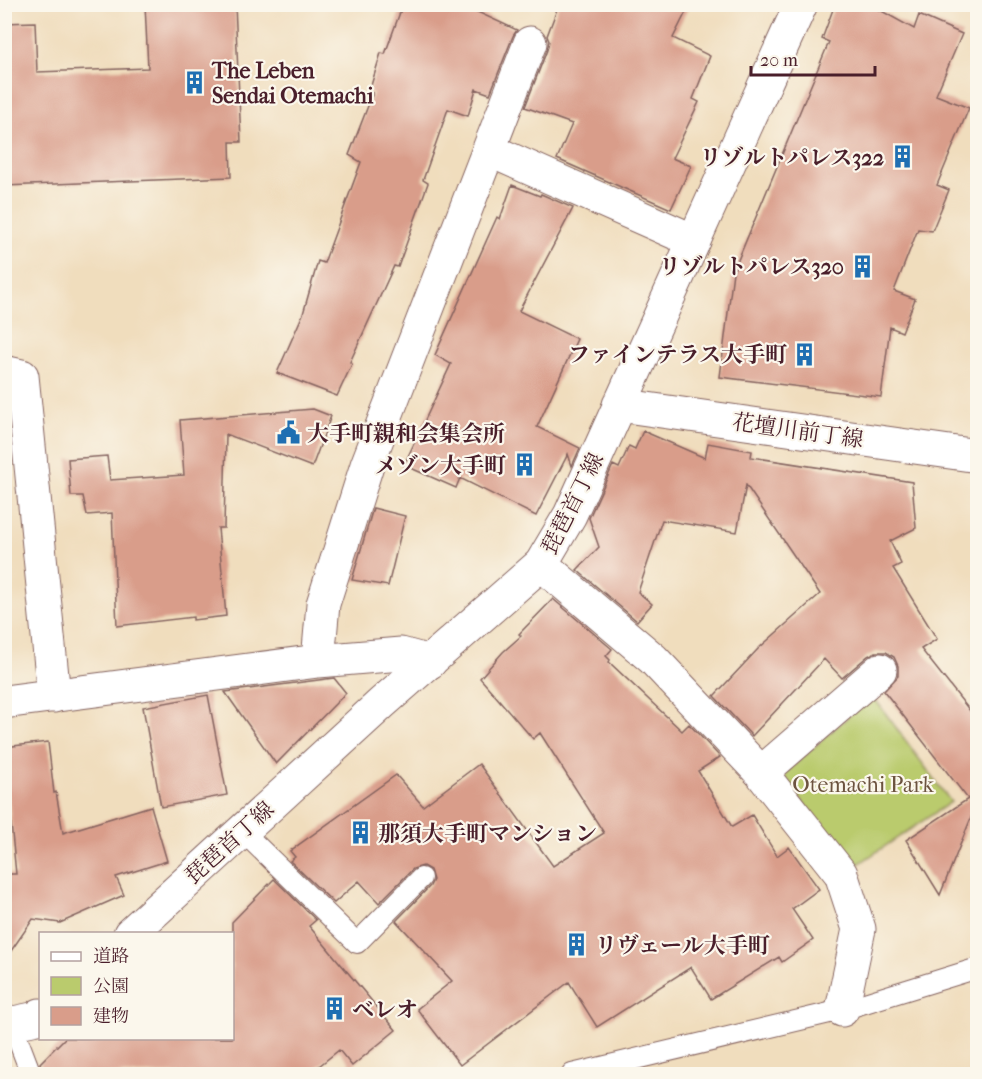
<svg xmlns="http://www.w3.org/2000/svg" width="982" height="1079" font-family="'IM FELL French Canon','Noto Serif JP',serif">
<style>
.green{fill:#bacb6d;stroke:#82754c;stroke-width:1.5}
.building{fill:#d99d8a}
.lines{fill:none;stroke-linecap:round;stroke-linejoin:round}
.service-casing{stroke:#84625e;stroke-width:22}
.minor-casing{stroke:#84625e;stroke-width:35}
.tertiary-casing{stroke:#84625e;stroke-width:35}
.service{stroke:#fff;stroke-width:20}
.minor{stroke:#fff;stroke-width:33}
.tertiary{stroke:#fff;stroke-width:33}
.labels{text-anchor:middle;stroke-width:4.5;stroke-linejoin:round;paint-order:stroke}
.poi-label{font-size:22px;font-weight:bold;fill:#4a1f2b;stroke:#fbf7ec;text-anchor:start}
.street-label{font-size:22px;fill:#4a1f2b;stroke:#fbf7ec}
.park-label{font-size:22px;fill:#6c533f;stroke:#fbf7ec}
</style>
<rect width="100%" height="100%" fill="#fbf7ec"/>
<filter id="ink" filterUnits="userSpaceOnUse"><feTurbulence type="fractalNoise" baseFrequency=".0167" numOctaves="2"/><feDisplacementMap in="SourceGraphic" scale="12" xChannelSelector="R" yChannelSelector="G"/><feConvolveMatrix kernelMatrix="1 2 1 2 8 2 1 2 1" color-interpolation-filters="sRGB"/></filter>
<filter id="wash" filterUnits="userSpaceOnUse"><feTurbulence type="fractalNoise" baseFrequency=".008" numOctaves="4" result="noise"/><feDisplacementMap in="SourceGraphic" scale="24" xChannelSelector="R" yChannelSelector="G"/><feGaussianBlur stdDeviation="1.35" result="paint"/><feColorMatrix in="noise" values="0 0 0 0 0 0 0 0 0 0 0 0 0 0 0 0 0 1.4 0 .05"/><feComposite in="paint" operator="in"/></filter>
<g filter="url(#wash)">
<rect width="100%" height="100%" fill="#f0ddbd"/>
<path class="green" d="M872 695 951 802 851 869 783 775Z"/>
<g id="blocks">
<path class="building" d="M145 4H235L241 142H230L231 177 4 186V23L35 22 37 72 148 68Z
M403 4H460L517 30 513 36 490 94 476 89 468 116 448 109 423 180 428 183 398 267 394 266 350 362 352 364 337 396 277 373 303 314 318 261 324 263 361 162 349 155 373 93 369 92 381 53 385 54Z
M559 4H690L673 38 710 56 693 99 699 102 672 158 691 166 671 209 557 159 572 124 525 107 547 50 549 41 547 36Z
M835 4H869L914 29 919 15 962 34 936 95 969 108 937 185 949 190 932 231 918 229 894 291 915 299 902 332 890 327 881 397 720 377 733 272 829 42 822 39Z
M512 185 540 196 541 194 573 208 519 311 577 339 537 427 580 448 572 466 568 454 536 516 460 478 456 488 404 465 451 364 435 355 497 217 500 219Z
M313 409 331 416 312 467 226 434 224 528H218L226 616 193 620V617L117 626 112 513 87 515 83 496H71L68 459 107 456 110 480 184 475 180 420Z
M643 431 705 458 708 443 752 451 751 457 912 482 916 528 890 541 901 564 893 568 937 639 921 649 978 721V810L975 808 940 895 906 840 968 799 884 691 898 676V666L894 657 886 652H876L868 656 842 678 824 659 752 736 714 696 758 649 820 594 746 485 737 532 662 520 638 592 652 604 637 621 577 570 599 547 589 518 613 465 619 468 629 446 635 449Z
M373 508 405 516 388 586 352 580Z
M553 599 612 649 606 656 610 660 609 662 682 731 689 724 720 757 698 771 732 827 752 815 777 856 789 847 819 889 792 909 813 940 782 962 779 957 711 999 691 967 597 1027 569 982 460 1065 417 1009 452 981 396 921 430 886 433 880 430 870 423 866 413 869 379 903 359 881 334 903 290 861 295 857 290 851 396 775 423 806 479 764 553 866 604 833 540 733 533 739 480 678 503 652 521 636 519 634Z
M334 678 346 693 276 764 225 692Z
M208 695 227 795 161 807 143 707Z
M48 742 54 793 56 792 63 833 151 806 167 861 116 877 124 895 60 923 33 919 4 961V874H16L8 793H4V747Z
M274 879 316 920 309 926 396 1030 352 1066 339 1050 309 1074H43L40 1063 65 1038H232V922Z"/>
</g>
</g>
<g filter="url(#ink)">
<use href="#blocks" fill-opacity="0" stroke="#84625e" stroke-width="1.5"/>
<g class="lines">
<defs>
<path id="service" d="M242 831 357 943 421 878
M12 1024 31 1074
M572 1074 842 1010 978 968"/>
<path id="minor" d="M489 150 694 241
M4 372 22 376 54 696
M619 405 978 456
M541 564 653 659 761 773 841 874 859 929 842 1010
M318 661 323 604 367 465 530 43
M4 702 318 661 401 654 430 662
M761 773 880 670"/>
<path id="tertiary" d="M130 934 382 703 541 564 570 515 801 4
M4 1025 37 1018 40 1015"/>
</defs>
<use href="#service" class="service-casing"/>
<use href="#minor" class="minor-casing"/>
<use href="#tertiary" class="tertiary-casing"/>
<use href="#service" class="service"/>
<use href="#minor" class="minor"/>
<use href="#tertiary" class="tertiary"/>
</g>
</g>
<defs>
<symbol id="building-bare" viewBox="-9 -9 18 18"><path d="M-4-6H4V6H1V3H-1V6H-4ZM-2.5-4.3h1.7v1.8h-1.7ZM.8-4.3h1.7v1.8H.8ZM-2.5-1h1.7V.8h-1.7ZM.8-1h1.7V.8H.8Z" fill="#1f6fb2" stroke="#fbf7ec" stroke-width="2.5" paint-order="stroke"/></symbol>
<symbol id="civic-bare" viewBox="-9 -9 18 18"><path d="M-.6-6.5H3V-4.5H.6V-3L4-1V1h2V6H-6V1h2V-1L-.6-3ZM-1.2 2.5V6h2.4V2.5Z" fill="#1f6fb2" stroke="#fbf7ec" stroke-width="2.5" paint-order="stroke"/></symbol>
</defs>
<g fill-rule="evenodd">
<use href="#building-bare" x="178" y="66" width="33" height="33"/>
<use href="#building-bare" x="886" y="140" width="33" height="33"/>
<use href="#building-bare" x="846" y="250" width="33" height="33"/>
<use href="#building-bare" x="788" y="338" width="33" height="33"/>
<use href="#civic-bare" x="272" y="416" width="33" height="33"/>
<use href="#building-bare" x="508" y="448" width="33" height="33"/>
<use href="#building-bare" x="344" y="816" width="33" height="33"/>
<use href="#building-bare" x="560" y="928" width="33" height="33"/>
<use href="#building-bare" x="318" y="992" width="33" height="33"/>
</g>
<g class="labels">
<g class="poi-label">
<text x="212" y="78">The Leben<tspan x="212" dy="25">Sendai Otemachi</tspan></text>
<text x="884" y="165" text-anchor="end">リゾルトパレス322</text>
<text x="844" y="274" text-anchor="end">リゾルトパレス320</text>
<text x="787" y="362" text-anchor="end">ファインテラス大手町</text>
<text x="307" y="441">大手町親和会集会所</text>
<text x="506" y="473" text-anchor="end">メゾン大手町</text>
<text x="378" y="841">那須大手町マンション</text>
<text x="595" y="953">リヴェール大手町</text>
<text x="352" y="1017">ベレオ</text>
</g>
<g class="street-label">
<text transform="translate(798 430) rotate(8)" y="8">花壇川前丁線</text>
<text transform="translate(572 503) rotate(-63)" y="8">琵琶首丁線</text>
<text transform="translate(229 842) rotate(-42)" y="8">琵琶首丁線</text>
</g>
<g class="park-label">
<text x="863" y="792">Otemachi Park</text>
</g>
</g>
<rect width="982" height="1079" fill="none" stroke="#fbf7ec" stroke-width="24"/>
<rect x="39" y="932" width="195" height="108" fill="#fbf7ec" stroke="#b4a19f" stroke-width="1.5"/>
<rect x="51" y="952" width="30" height="9" fill="#ffffff" stroke="#b4a19f" stroke-width="1.5"/>
<text x="93" y="962" font-size="18" fill="#4a1f2b">道路</text>
<rect x="51" y="977" width="30" height="18" fill="#bacb6d" stroke="#b4a19f" stroke-width="1.5"/>
<text x="93" y="992" font-size="18" fill="#4a1f2b">公園</text>
<rect x="51" y="1007" width="30" height="18" fill="#d99d8a" stroke="#b4a19f" stroke-width="1.5"/>
<text x="93" y="1022" font-size="18" fill="#4a1f2b">建物</text>
<path d="M751 66v9h124v-9" fill="none" stroke="#4a1f2b" stroke-width="3"/>
<text x="760" y="66" font-size="18" fill="#4a1f2b" stroke="#fbf7ec" stroke-width="4.5" paint-order="stroke">20 m</text>
</svg>
